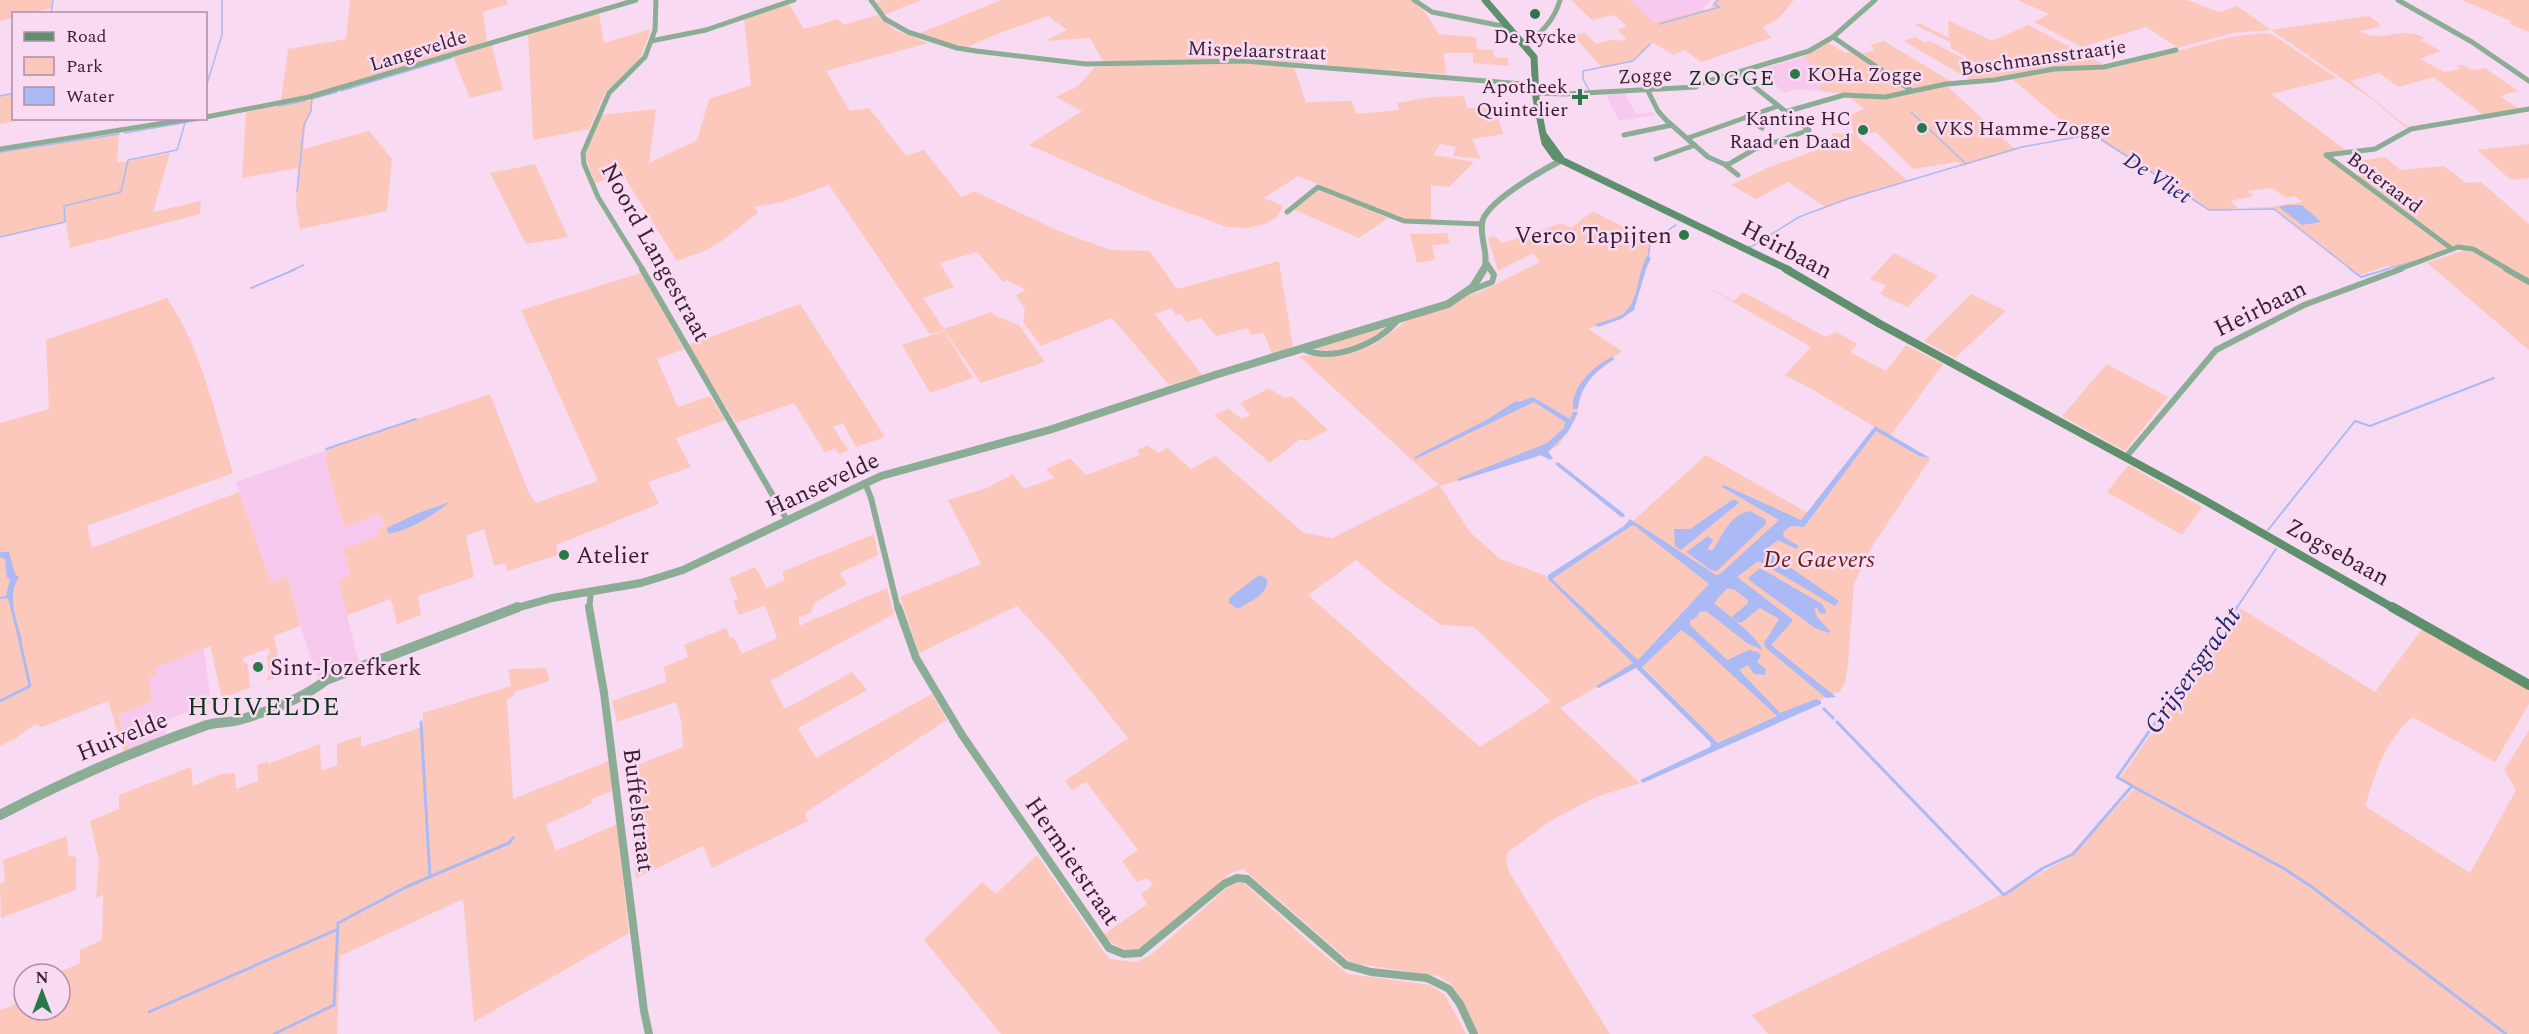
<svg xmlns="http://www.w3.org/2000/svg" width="2529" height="1034" font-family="Spectral,serif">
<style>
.built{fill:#f8c9ee}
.green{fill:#fcc8bc;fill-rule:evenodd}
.water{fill:#abbaf4;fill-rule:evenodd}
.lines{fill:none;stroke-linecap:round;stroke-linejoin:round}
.stream-far2{stroke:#abbaf4;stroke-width:1.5}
.stream-far1{stroke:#abbaf4;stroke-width:2}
.stream{stroke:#abbaf4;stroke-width:3}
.minor-far2{stroke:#8cad95;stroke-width:5}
.minor-far1{stroke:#8cad95;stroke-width:6}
.minor{stroke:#8cad95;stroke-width:8}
.tertiary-far2{stroke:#8cad95;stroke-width:6}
.tertiary-far1{stroke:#8cad95;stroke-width:8}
.tertiary{stroke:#8cad95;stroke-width:10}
.secondary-far2{stroke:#5f906e;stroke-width:7}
.secondary-far1{stroke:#5f906e;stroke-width:8}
.secondary{stroke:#5f906e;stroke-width:10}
.poi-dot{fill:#297849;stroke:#f8dbf2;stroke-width:2}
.labels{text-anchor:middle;stroke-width:5;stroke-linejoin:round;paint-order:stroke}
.far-poi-label{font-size:20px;fill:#391e34;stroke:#f8dbf2;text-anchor:start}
.far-street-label{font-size:20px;fill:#391e34;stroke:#f8dbf2}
.far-quarter-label{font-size:22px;letter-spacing:1.5px;fill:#0d331c;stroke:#f8dbf2}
.far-water-label{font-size:22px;font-style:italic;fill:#22286b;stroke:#f8dbf2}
.poi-label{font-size:24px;fill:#391e34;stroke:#f8dbf2;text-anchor:start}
.street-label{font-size:24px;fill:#391e34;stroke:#f8dbf2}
.park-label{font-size:24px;font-style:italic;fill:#6b1c0b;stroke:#f8dbf2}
.water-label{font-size:26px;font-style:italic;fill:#22286b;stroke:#f8dbf2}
.neighbourhood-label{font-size:26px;letter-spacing:1.5px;fill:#0d331c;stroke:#f8dbf2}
</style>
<rect width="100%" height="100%" fill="#f8dbf2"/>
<path class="built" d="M1630 0H1711L1701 10 1654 22Z
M1803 57 1835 82 1841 93 1797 89 1784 93 1759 70Z
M1625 93 1636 114 1653 112 1655 115 1619 121 1606 95Z
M326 450 328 456 325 459 344 527 379 514 385 526 350 575 338 580 359 662 318 678 300 626 288 576 271 583 236 482Z
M204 649 211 703 164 721 166 735 129 750 118 715 151 701 149 677 155 668Z"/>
<path class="green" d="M0 0H53V8L32 13 14 14 13 18 0 21Z
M350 0H506L508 4 512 3 483 12 487 42 340 87 281 101 288 49 346 39Z
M883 0H922L884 15 875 3Z
M1001 0H1412L1426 13 1439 34 1476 37 1477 49 1493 50 1494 57 1508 58 1509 66 1473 63V53H1444L1446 74 1341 67 1327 65 1326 49 1307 48 1306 63 1244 60 1104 63 1090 38 1045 41 1067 30 1048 16 997 34 966 48 918 34Z
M1571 0H1630L1654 22 1705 9 1709 10 1716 0H1794L1778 19 1763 27 1771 38 1701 62 1684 50 1674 55 1653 43 1633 61 1602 68 1573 35 1585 33 1596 44 1615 39 1618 41 1627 39 1617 30 1627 26 1614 15 1592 20Z
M2017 0H2187L2219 12 2237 6 2271 30 2369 16 2381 25H2379L2380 27 2359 31C2385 45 2399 24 2425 38L2420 40 2441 51 2420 59 2444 72 2460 69 2457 66 2463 65 2471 70 2485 68 2518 91 2500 96 2519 109 2484 115 2433 77 2399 87 2379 73 2351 81 2409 128 2405 127 2373 100 2271 30 2233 33 2178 48 2146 27 2082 47 2034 22 2049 14Z
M2462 0H2529V32L2509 24 2511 21Z
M789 4 804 29 838 19 844 25 877 15 895 30 928 43 826 71 850 111 869 108 906 156 924 150 961 197 974 191 1061 232 1094 244 1111 250 1150 251 1177 289 1279 261 1293 347 1272 354 1264 333 1251 335 1247 328 1216 336 1201 318 1187 322 1181 314 1176 315 1171 308 1155 314 1202 375 1169 385 1112 318 1041 346 1023 322 1025 309 1016 295 1026 290 1007 280 1003 282 977 252 940 263 954 287 923 298 944 329 991 312 998 317 1019 325 1045 362 981 383 944 330 930 334 829 185 782 202 754 207 758 213 719 243 702 252 677 261 623 175 595 183 585 154 602 115 656 109 649 163 697 140 709 99 751 85 744 18Z
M599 13 604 43 651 29 640 59 605 93 589 129 533 140 528 34Z
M1948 20 1992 41 2028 25 2105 65 2046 68 1972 81 1904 41 1915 37 1925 43 1930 41 1989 72 1951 48 1950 42 1915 25 1919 23 1949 38Z
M2263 33 2273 35 2337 78 2271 94 2347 151 2322 154 2447 249 2397 270 2387 266 2360 275 2274 209 2238 208 2213 211 2093 136 2082 138 2012 79 2058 70 2114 68 2230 37ZM2272 188 2286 198 2295 196 2302 202 2269 207 2238 208 2230 201 2254 196 2247 191Z
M1884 41 1952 82 1913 90 1861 54 1875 50 1870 45Z
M1829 43 1845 53 1853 52 1906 90 1885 96 1823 92 1817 87 1834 81 1803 57Z
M492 45 503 90 470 98 453 57Z
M1185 62 1293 65 1306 102 1352 101 1356 114 1399 110 1397 103 1431 97 1464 96 1467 108H1495L1503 134 1472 139 1481 159 1453 156 1456 147 1440 144 1434 155 1474 162 1449 187 1431 185V221H1408L1298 176 1264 198 1283 206 1276 218 1265 224 1247 228 1227 227 1153 200 1029 145 1082 111 1056 97 1078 86 1095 67Z
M1947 86 2016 150 1962 166 1957 162 1913 169 1876 132 1857 136 1908 181 1825 207 1788 182 1756 199 1731 185 1767 168 1839 142 1830 133 1854 134 1850 115 1864 109 1848 96 1893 98Z
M13 93 14 118 27 119 0 124V96Z
M312 99V110L306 122 303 149 369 131 392 159 387 211 300 229 296 207 298 168 242 178 246 112Z
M119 134 117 163 170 153 153 212 201 201 200 214 70 248 66 222 0 238V152Z
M2529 144V178L2511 180 2477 150Z
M2385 157 2400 170 2444 166 2466 183 2481 182 2529 224V279L2470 246H2450L2355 176 2372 172 2357 161Z
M535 164 568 237 526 244 490 173Z
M1317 190H1320L1388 218 1359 238 1292 209Z
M1593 211 1651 242C1649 258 1639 303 1627 313 1617 321 1599 325 1588 329L1622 351 1593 373 1582 389 1576 419 1558 446 1543 455 1440 486 1470 532 1500 559 1552 578 1614 538 1706 455 1812 515 1876 428 1815 391 1785 375 1811 347 1705 286 1734 301 1743 292 1826 337 1836 332 1858 344 1850 352 1886 371 1906 345 1943 364 1890 436 1930 459 1870 550 1854 584 1848 664 1845 683 1840 691 1721 746 1639 663 1560 708 1640 783 1596 797 1552 820 1508 852 1506 859 1509 872 1610 1034H1478L1457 992 1450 983 1438 976 1352 963 1243 869 1231 873 1146 945C1127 955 1117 947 1103 935L1147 904 1141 894 1153 885 1147 878 1137 882 1122 861 1138 850 1086 782 1072 790 1065 781 1128 738 1062 655 1017 606 919 653 900 597 981 564 948 500 987 488 1013 474 1024 489 1054 478 1046 469 1070 458 1086 475 1140 455 1137 450 1147 445 1158 453 1167 448 1191 469 1215 456 1304 533 1332 538 1439 485 1299 356 1341 354 1360 350 1375 344 1405 322 1474 293 1476 294 1540 262 1533 253 1498 271 1488 238 1494 236 1503 243 1562 223 1571 228ZM1356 560 1383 583 1441 625 1474 627 1551 701 1480 747 1308 595Z
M1447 233 1450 244 1432 245 1435 260 1417 263 1410 234Z
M2467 249 2529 284V350L2427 263Z
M1894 253 1938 276 1907 307 1880 294 1886 286 1870 279Z
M641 273 684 349 657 359 678 407 710 396 725 420 676 438 691 467 648 482 659 504 556 545 558 555 507 571 506 563 494 566 484 529 466 536 474 577 418 596 421 615 397 624 391 599 347 615 338 580 350 575 343 549 379 536 378 530 385 526 379 514 344 527 325 459 328 456 326 450 490 394 529 493 536 503 598 481 521 310Z
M1971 294 2006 311 1955 358 1924 341Z
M167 298C202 349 215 415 233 473L87 526 92 548 239 492 271 582 288 576 300 626 274 636 281 675 267 681V677L269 676 267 655 270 654 269 648 243 658 244 663 247 662 250 686 252 687 222 698 210 646 156 668V675L149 678 152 701 118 715 129 750 124 752 108 701 42 727 35 724 15 739 0 746V423L49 409 46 340Z
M800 304 885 437 856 447 843 423 833 427 848 450 839 454 835 448 825 453 794 403 736 423 688 345Z
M1388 327C1366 342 1344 353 1316 350L1319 347Z
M944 331 973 378 930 393 902 345Z
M2107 364 2168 397 2125 451 2062 416Z
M1269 388 1284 398 1292 396 1328 430 1307 441 1300 439 1270 463 1214 415 1228 409 1242 419 1250 415 1240 403Z
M2128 465 2202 507 2182 535 2107 492Z
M874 534 878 555 840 573 847 584 814 603 811 613 799 617V626L887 588 894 614 770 681 785 709 852 672 867 690 798 728 816 758 932 694 947 720 805 813 808 821 712 868 703 846 636 878 631 808 624 770 683 747 681 721 676 702 617 722 612 701 666 682 664 667 688 657 684 645 726 628 730 638 734 637 742 654 777 638 765 605 739 615 733 601 738 599 729 578 755 567 767 588 785 580 782 572Z
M2240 608 2375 692 2422 629 2529 689V704L2495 762 2412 717C2383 745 2377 769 2365 806L2470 873 2516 790 2504 770 2529 730V1034H1768L1752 1015 2013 889 2069 857 2135 788 2120 778Z
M546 668 550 681 514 692V696L507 699 513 799 609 761 613 791 591 799 592 803 546 825 556 851 617 824 629 933 474 1022 463 899 340 956 337 1034H0V1010L24 1001V1010H60V974H55L80 963V950L102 940 103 895 96 898 99 861 90 821 119 809V795L191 767 193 786 221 774 235 773 236 789 258 781 257 765 268 761V764L320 744 321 771 337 765V744L361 736V747L423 727V713L511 686 508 669Z
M67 836 68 856 76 857V890L1 918 0 884 5 881 3 860Z
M1037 855 1109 959 1136 962 1152 954 1226 889 1236 883H1244L1311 944 1348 974 1430 985 1445 995 1466 1034H1001L924 940 982 882 996 894Z"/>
<path class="water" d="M2286 205H2302L2321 222 2302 225 2279 207Z
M1647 256 1651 258 1646 269 1634 310 1621 319 1598 327 1595 324C1604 321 1615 319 1623 314 1639 302 1637 273 1647 256Z
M1612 357 1615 359C1596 370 1580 386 1578 409H1573C1571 386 1594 366 1612 357Z
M1533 397 1570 419 1573 412H1578L1568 432 1548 452 1553 458 1550 460 1541 455 1459 481 1457 479 1547 443 1564 428 1565 422 1534 402 1416 459 1414 457 1488 419 1516 401 1519 402Z
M1875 426 1930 458 1919 456 1876 431 1804 527 1791 526 1783 532 1784 537 1799 546 1796 549 1778 540 1765 550 1839 601 1835 606 1760 562 1758 561 1737 577 1792 619V622L1771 645 1836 697 1826 698 1765 647 1764 643 1779 619 1760 608 1741 623 1733 620 1732 617 1748 603V600L1735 590 1727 588 1714 603C1725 613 1761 639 1762 650L1747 643 1706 611 1699 612 1697 617 1690 621V625L1727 660 1749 650 1758 652 1761 656 1757 662 1766 669 1765 675 1754 674 1748 665 1739 670 1780 713 1816 699 1821 701V704L1643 783 1640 780 1710 747 1711 743 1636 668 1599 688 1596 686 1633 663 1548 579V575L1624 526 1630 519 1716 575 1720 574 1779 520 1722 487 1724 485 1801 520ZM1631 526H1635L1709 584 1638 660 1552 579ZM1681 630 1691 637 1777 716 1718 743 1642 667Z
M1558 462 1624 514 1625 517H1621L1555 464Z
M1732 500H1736L1739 503 1681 550 1675 546 1674 529H1690Z
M450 502C432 516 410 530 388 534L387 528 418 513Z
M1750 511 1766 520V524L1717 571 1711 570 1686 552 1708 536 1713 540 1707 550H1713C1724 534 1728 516 1750 511Z
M0 552H9L15 574 19 577C6 596 17 620 22 641L19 643 8 598 0 599V597L6 596 10 579 7 578 5 559 0 557Z
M1760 568 1822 604 1826 611 1825 614 1820 613 1817 608 1814 609 1817 617 1830 631 1829 633 1815 628 1749 580V577Z
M1259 575 1267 579C1270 594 1249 602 1238 609L1229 603V598Z"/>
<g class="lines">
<path class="stream-far2" d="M51 14 53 0
M1659 24 1720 7 1714 4 1718 0
M206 87 222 35V0
M1589 90 1583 79V71L1633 61 1650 44
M341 91 451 58
M0 96 14 93
M311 99 337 92
M279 106 305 101
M1911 112 1966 164
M125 133 205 119
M0 152 119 134
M297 192 304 125 311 111 312 99
M0 237 65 222 64 206 121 192 128 160 177 150 185 123
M1749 246 1751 247 1799 217 1847 199 2022 147 2093 134 2209 210 2274 209 2352 270
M1648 259 1650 242 1676 225
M292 270 304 265
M2383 270 2420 260"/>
<path class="stream-far1" d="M2350 269 2361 277 2388 269
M251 288 296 269
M326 449 416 419
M2268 530 2355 421 2370 426 2494 378
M2236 609 2276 549"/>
<path class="stream" d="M0 701 30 686 20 642
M1824 709 1833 718
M421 722 430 877
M1837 722 2004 895 2043 868 2073 854 2132 786 2283 868 2312 887 2506 1034
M2131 785 2117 777 2237 607
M149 1012 336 930
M274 1034 334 1005 338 923 406 887 509 843 513 838"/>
<path class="minor-far2" d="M871 0 885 19 908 32 957 48 976 51 1086 64 1244 61 1536 85
M1414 0 1432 12 1507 27
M2398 0 2472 42 2529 81
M1833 37 1912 91
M651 41 706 30 794 0
M1522 43C1540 38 1555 18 1560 0
M1647 89 1658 111 1666 120 1708 157 1724 164H1729L1753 150 1809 130 1737 73
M1537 93 1565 94 1696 87 1702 83 1809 51 1833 37 1875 0
M1785 112 1844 95 1885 97 1946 84 1994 80 2054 69 2104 67 2176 50
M206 117 309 97 636 0
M1746 117 1762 128
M1624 135 1672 125
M1688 138 1778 106
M0 149 196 118
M2326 155 2375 149 2411 129 2529 109
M2326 155 2452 249
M1656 159 1695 145
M1724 164 1738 175
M1287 212 1318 187 1404 221 1482 224
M1487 263 1491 270
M643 270 598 197 584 164 583 153 609 93 645 57 655 30 656 0
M2397 270 2458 247 2473 249 2509 270"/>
<path class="minor-far1" d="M642 269 787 520
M2506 269 2529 282
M1467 292 1492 282 1494 275 1490 269
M1303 349C1333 363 1377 344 1397 321
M2126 457 2216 350 2304 305 2401 269
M865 483 871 498 898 609
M589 609 591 592"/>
<path class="minor" d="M589 607 604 693 644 1011 649 1034
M898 607 916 658 962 735 1109 948 1124 954 1140 953 1224 884 1237 878 1247 879 1346 965 1371 972 1427 978 1449 989 1460 1004 1474 1034"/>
<path class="tertiary-far2" d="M1484 270C1489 253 1480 240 1482 223 1485 202 1543 170 1562 160"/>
<path class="tertiary-far1" d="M513 609 552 598 641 583 683 570 881 476 1049 430 1215 375 1448 304 1473 287 1484 269"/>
<path class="tertiary" d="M0 815C67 780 135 750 207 725 217 722 228 723 239 720 266 712 304 698 326 680L518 607"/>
<path class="secondary-far2" d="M1485 0 1534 57 1536 98 1543 134
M1562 160 1543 134 1545 143 1555 157 1789 270"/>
<path class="secondary-far1" d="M1786 269 1880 324 2204 500 2395 609"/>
<path class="secondary" d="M2392 607 2529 685"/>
</g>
<g class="poi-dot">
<circle cx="1535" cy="14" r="6"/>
<circle cx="1795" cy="74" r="6"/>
<path d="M1577 88h6v6h6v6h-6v6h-6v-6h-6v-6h6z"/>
<circle cx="1922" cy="128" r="6"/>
<circle cx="1863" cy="130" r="6"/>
<circle cx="1684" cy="235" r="6"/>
<circle cx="564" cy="555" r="6"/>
<circle cx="258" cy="667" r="6"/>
</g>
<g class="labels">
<g class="far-poi-label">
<text x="1535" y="43" text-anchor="middle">De Rycke</text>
<text x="1807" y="81">KOHa Zogge</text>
<text x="1568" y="93" text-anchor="end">Apotheek<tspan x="1568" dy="23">Quintelier</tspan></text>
<text x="1851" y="125" text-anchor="end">Kantine HC<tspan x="1851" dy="23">Raad en Daad</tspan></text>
<text x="1934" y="135">VKS Hamme-Zogge</text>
</g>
<g class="far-street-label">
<text transform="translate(418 50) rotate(-17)" y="7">Langevelde</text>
<text transform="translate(1257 50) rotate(2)" y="7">Mispelaarstraat</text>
<text transform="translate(2043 57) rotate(-8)" y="7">Boschmansstraatje</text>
<text transform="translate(1645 75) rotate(-3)" y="7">Zogge</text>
<text transform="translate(2385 182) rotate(37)" y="7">Boteraard</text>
</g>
<g class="far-quarter-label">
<text x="1732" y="85">ZOGGE</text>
</g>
<g class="far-water-label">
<text transform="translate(2158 177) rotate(33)" y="8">De Vliet</text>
</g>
<g class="poi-label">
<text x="1672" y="243" text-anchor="end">Verco Tapijten</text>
<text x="576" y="563">Atelier</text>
<text x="270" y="675">Sint-Jozefkerk</text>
</g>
<g class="street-label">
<text transform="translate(1787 249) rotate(28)" y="8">Heirbaan</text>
<text transform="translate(656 252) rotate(61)" y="8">Noord Langestraat</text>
<text transform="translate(2260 308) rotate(-26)" y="8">Heirbaan</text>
<text transform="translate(822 484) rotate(-25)" y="8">Hansevelde</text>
<text transform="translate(2338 552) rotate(29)" y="8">Zogsebaan</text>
<text transform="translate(122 736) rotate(-22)" y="8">Huivelde</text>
<text transform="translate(639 810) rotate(83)" y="8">Buffelstraat</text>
<text transform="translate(1073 861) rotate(56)" y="8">Hermietstraat</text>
</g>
<g class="park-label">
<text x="1819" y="567">De Gaevers</text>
</g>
<g class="water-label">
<text transform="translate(2192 670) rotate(-55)" y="9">Grijsersgracht</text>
</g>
<g class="neighbourhood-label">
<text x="264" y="715">HUIVELDE</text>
</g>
</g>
<rect x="12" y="12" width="195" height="108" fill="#f8dbf2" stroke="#ac8fa6" stroke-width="1.5"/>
<rect x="24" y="32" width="30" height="9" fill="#5f906e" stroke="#ac8fa6" stroke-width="1.5"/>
<text x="66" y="42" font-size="18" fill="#391e34">Road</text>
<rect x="24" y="57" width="30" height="18" fill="#fcc8bc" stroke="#ac8fa6" stroke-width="1.5"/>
<text x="66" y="72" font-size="18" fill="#391e34">Park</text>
<rect x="24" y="87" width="30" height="18" fill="#abbaf4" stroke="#ac8fa6" stroke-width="1.5"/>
<text x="66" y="102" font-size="18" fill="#391e34">Water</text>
<g transform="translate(42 992)"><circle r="28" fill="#f8dbf2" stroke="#ac8fa6" stroke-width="1.5"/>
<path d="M0-4.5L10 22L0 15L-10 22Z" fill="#297849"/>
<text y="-9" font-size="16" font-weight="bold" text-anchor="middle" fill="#391e34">N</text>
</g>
</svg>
